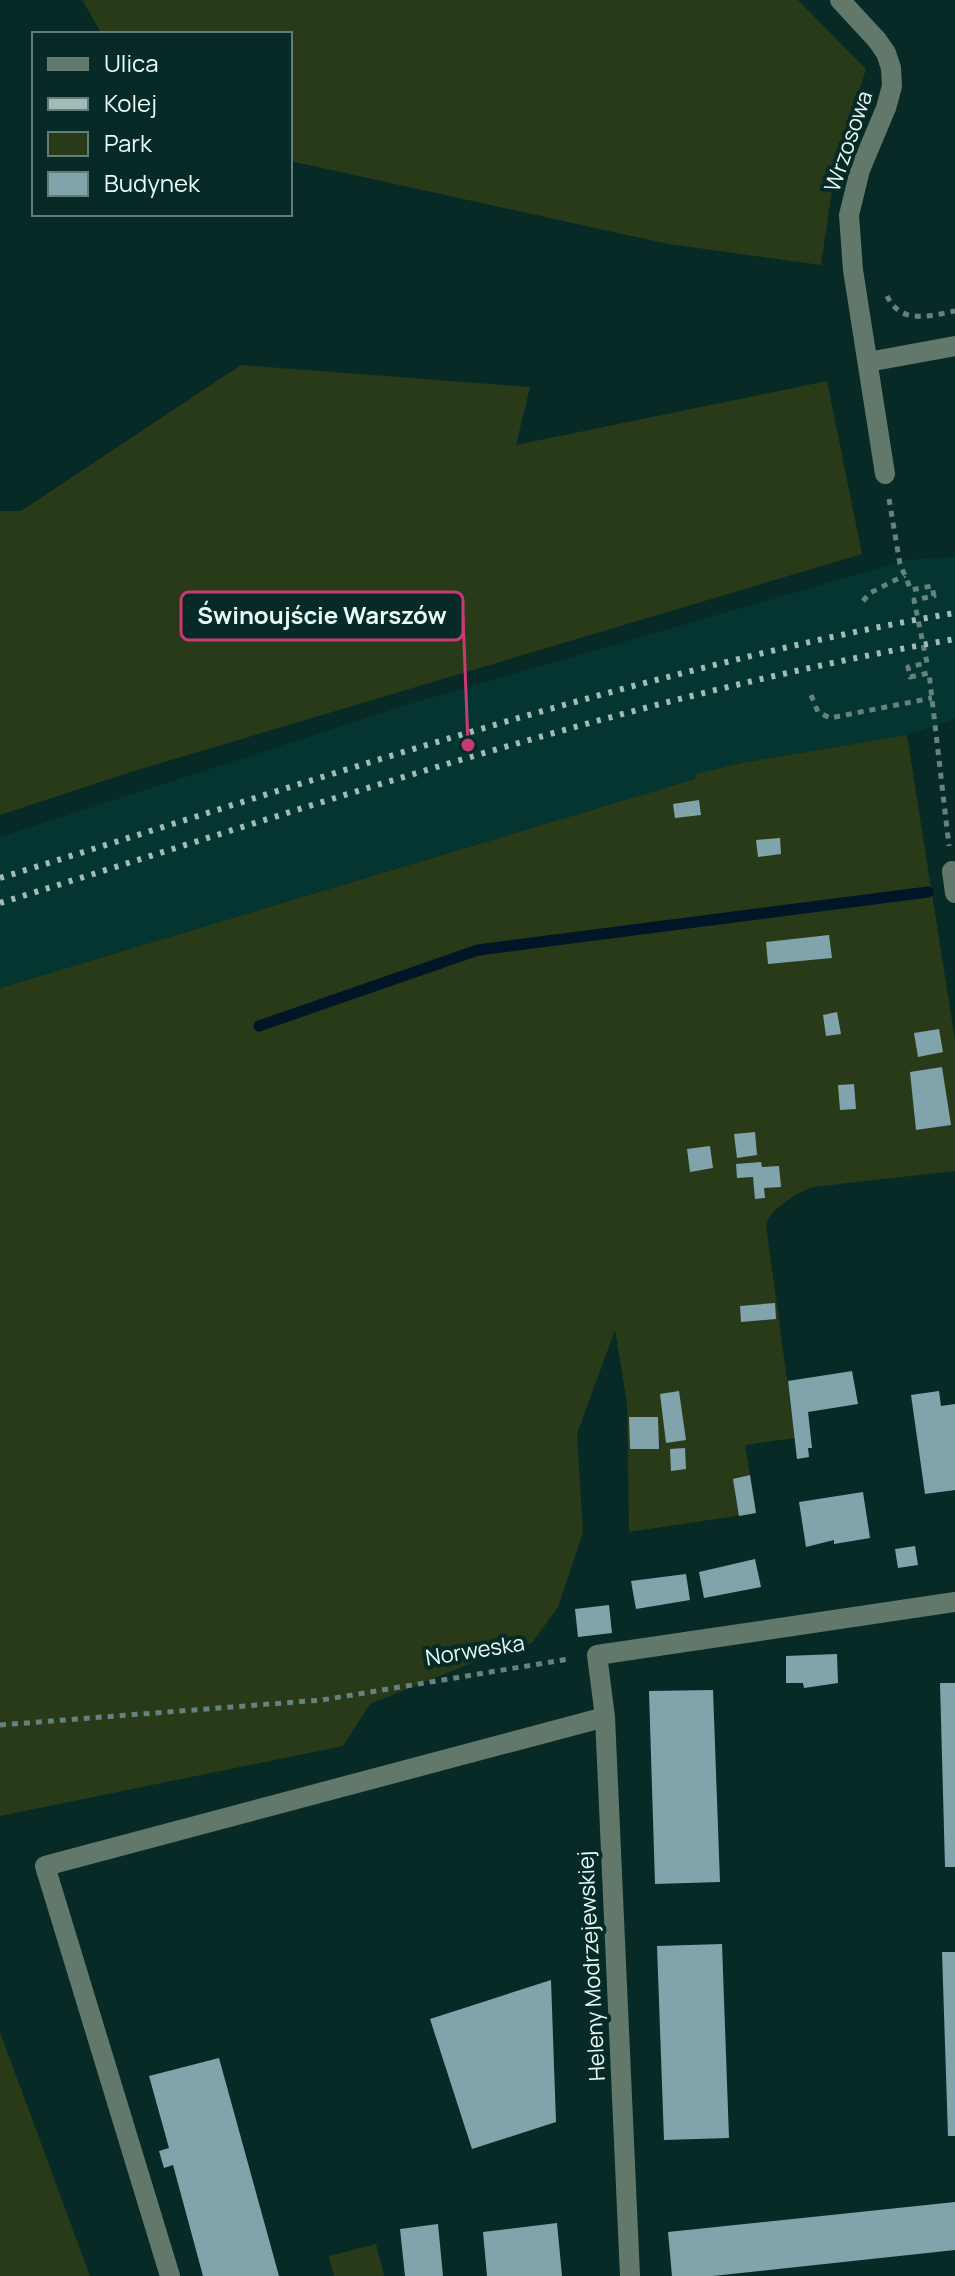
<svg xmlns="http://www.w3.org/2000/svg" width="955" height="2276" font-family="Manrope,sans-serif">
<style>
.built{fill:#043531}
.green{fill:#283a17}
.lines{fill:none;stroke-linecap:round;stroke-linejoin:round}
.stream{stroke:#001526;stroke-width:11}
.building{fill:#81a4ac}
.path{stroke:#66827f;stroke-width:5;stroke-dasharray:6 6;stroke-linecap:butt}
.minor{stroke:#61786a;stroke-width:20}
.rail{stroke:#a4bcb9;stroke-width:6;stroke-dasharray:4 8;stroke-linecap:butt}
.labels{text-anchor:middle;stroke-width:8;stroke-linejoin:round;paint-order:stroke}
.street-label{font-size:22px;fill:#e7faf7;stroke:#072a27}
.leader{fill:none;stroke:#c83a72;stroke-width:3}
.callout-dot{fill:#c83a72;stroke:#072a27;stroke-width:3}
.callout{fill:#072a27;stroke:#c83a72;stroke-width:3}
.callout-label{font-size:24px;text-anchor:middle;font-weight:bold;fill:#e7faf7}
</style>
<rect width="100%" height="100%" fill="#072a27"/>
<path class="built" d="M955 557V719L907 735 741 763 695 774V779L0 988V837L416 702 907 560Z"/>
<path class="green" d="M82 0H798L866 69 835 168 821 265 668 244 290 161V34H102Z
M241 365 530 387 516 445 827 381 862 554 134 771 0 815V511H21Z
M907 735 955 1040V1171L813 1187C797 1193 771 1208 766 1225L795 1438 745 1445 756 1513 629 1532 627 1403 615 1330 577 1434 583 1533 558 1607 532 1643 482 1659 370 1704 343 1746 0 1816V988L695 779V774L741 763Z
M0 2032 90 2276H0Z
M376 2244 384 2276H334L329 2256Z"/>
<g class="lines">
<path class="stream" d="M259 1026 478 950 928 892"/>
</g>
<path class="building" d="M699 800 701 815 675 818 673 804Z
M780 838 781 854 758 857 756 840Z
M829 935 832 958 768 964 766 942Z
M837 1012 841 1034 826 1036 823 1015Z
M939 1029 943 1052 918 1057 914 1033Z
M942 1067 951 1125 916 1130 910 1072Z
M854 1084 856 1109 840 1110 838 1085Z
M755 1132 757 1155 737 1158 734 1134Z
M710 1146 713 1168 690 1172 687 1149Z
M761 1162 762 1167 779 1166 781 1187 764 1188 765 1198 755 1199 753 1177 737 1178 736 1164Z
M775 1303 776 1319 741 1322 740 1306Z
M852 1371 858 1404 808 1412 812 1448H808L809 1457 797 1459 788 1381Z
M679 1391 686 1440 666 1443 660 1394Z
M939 1391 941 1406 955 1404V1490L925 1494 911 1395Z
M629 1417H658L659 1449H630Z
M685 1448 686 1469 671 1471 670 1449Z
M750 1475 756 1513 739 1516 733 1479Z
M863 1492 870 1538 834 1544V1540L806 1547 799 1502Z
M915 1546 918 1565 898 1568 895 1549Z
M755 1559 761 1587 704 1598 699 1572Z
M686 1574 690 1600 636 1609 631 1581Z
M609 1605 612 1633 578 1637 575 1609Z
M837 1654 838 1683 804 1688 803 1683H786V1656Z
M940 1683H955V1867H945Z
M713 1690 720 1882 655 1884 649 1691Z
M722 1944 729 2138 664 2140 657 1946Z
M942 1952H955V2136H948Z
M551 1980 556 2122 472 2149 430 2019Z
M219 2058 279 2276H203L173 2165 164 2168 159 2151 169 2148 149 2076Z
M955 2202V2250L713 2276H672L668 2232Z
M557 2223 562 2276H487L483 2232Z
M438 2224 443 2276H405L400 2229Z"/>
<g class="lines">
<path class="path" d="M887 296C901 325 929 316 955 311
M889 499 900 564 911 590 932 586 934 596 914 600 927 663 908 667 910 677 929 673 949 846
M863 601 870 593 905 575
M811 695 818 712 830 718 932 698
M0 1725 322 1700 569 1659"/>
<path class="minor" d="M840 0 877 40 886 53 891 68 892 86 886 108 860 170 849 215 853 270 885 474
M868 362 955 346
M952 871 955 893
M170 2276 45 1866 605 1717
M630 2276 605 1717 597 1655 955 1602"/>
<path class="rail" d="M0 878C227 808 453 732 683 673 773 650 864 628 955 613
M0 903C315 806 630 696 955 639"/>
</g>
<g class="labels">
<g class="street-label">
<text transform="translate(848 141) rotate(-71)" y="8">Wrzosowa</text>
<text transform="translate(475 1650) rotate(-9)" y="8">Norweska</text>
<text transform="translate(591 1966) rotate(-93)" y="8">Heleny Modrzejewskiej</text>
</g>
</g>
<path class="leader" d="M468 745L463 616"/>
<circle class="callout-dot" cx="468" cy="745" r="8"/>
<rect class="callout" x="181" y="592" width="282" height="48" rx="8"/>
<g class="callout-label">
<text x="322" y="624">Świnoujście Warszów</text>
</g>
<rect x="32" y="32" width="260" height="184" fill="#072a27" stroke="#617d7a" stroke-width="2"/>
<rect x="48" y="58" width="40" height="12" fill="#61786a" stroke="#617d7a" stroke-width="2"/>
<text x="104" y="72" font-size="24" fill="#e7faf7">Ulica</text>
<rect x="48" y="98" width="40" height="12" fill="#a4bcb9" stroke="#617d7a" stroke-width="2"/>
<text x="104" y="112" font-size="24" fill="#e7faf7">Kolej</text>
<rect x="48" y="132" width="40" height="24" fill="#283a17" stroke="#617d7a" stroke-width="2"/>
<text x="104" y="152" font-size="24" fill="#e7faf7">Park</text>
<rect x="48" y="172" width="40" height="24" fill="#81a4ac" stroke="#617d7a" stroke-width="2"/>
<text x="104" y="192" font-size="24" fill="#e7faf7">Budynek</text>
</svg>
